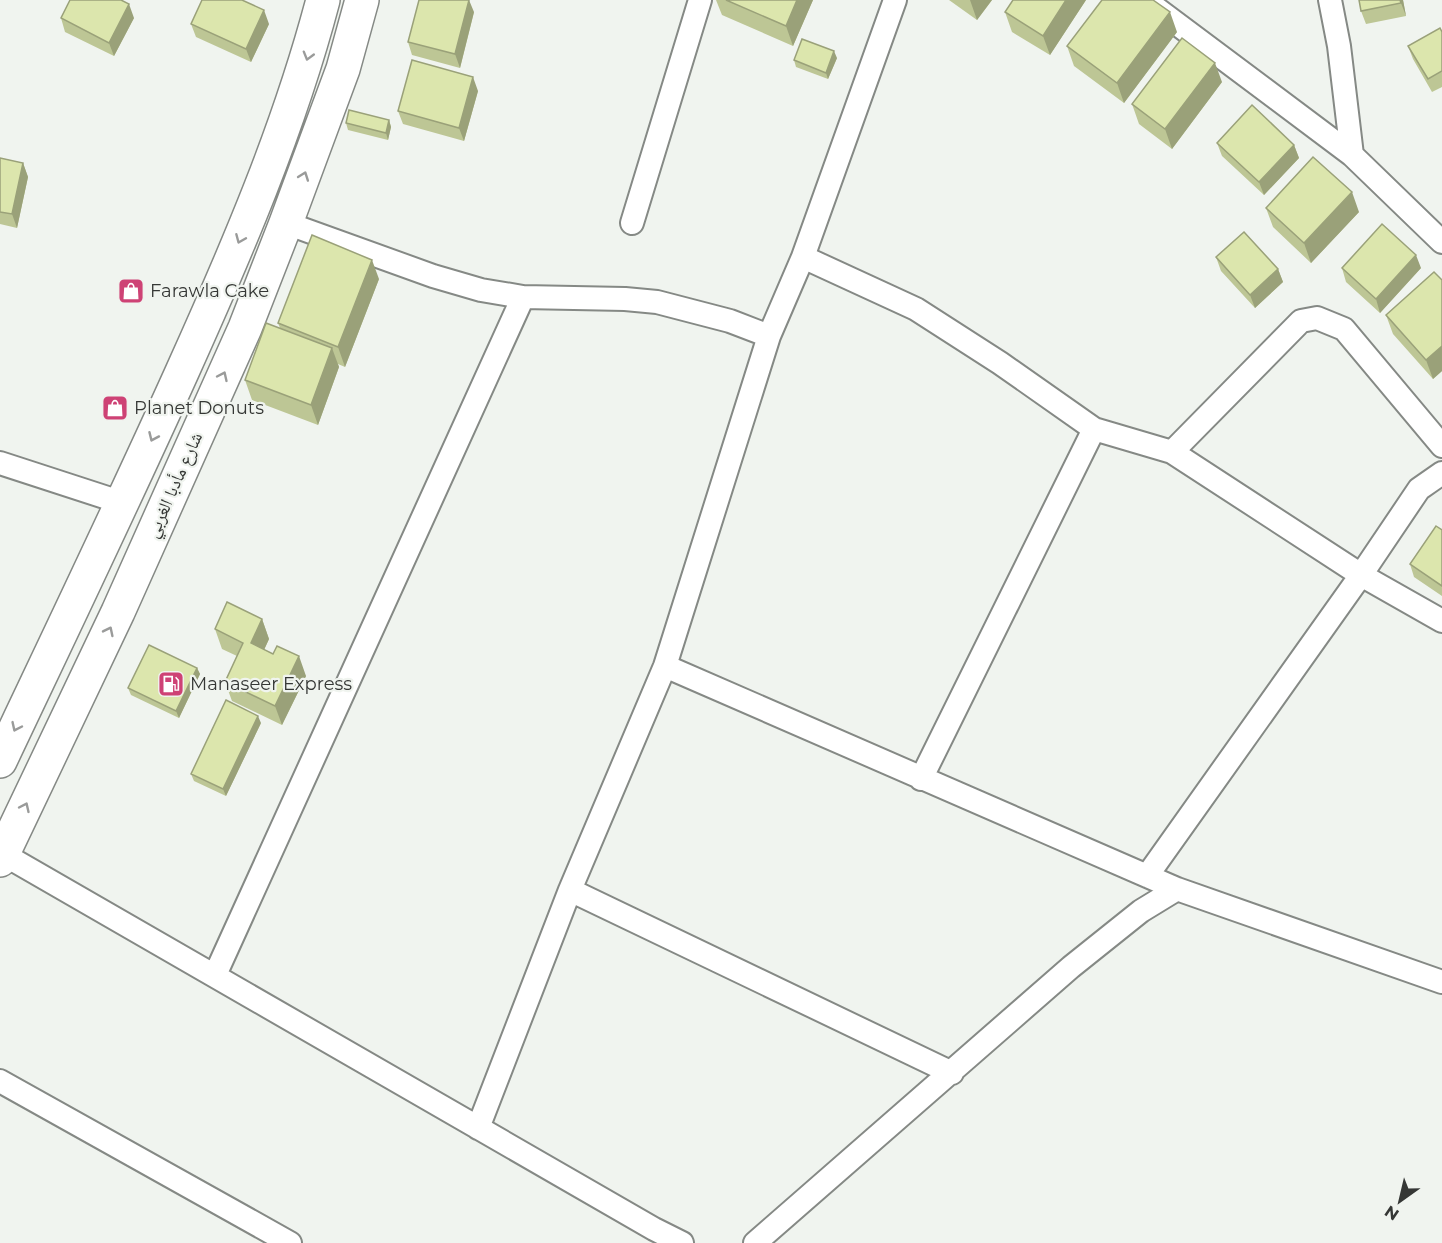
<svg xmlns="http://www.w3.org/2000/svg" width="1442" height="1243" font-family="Montserrat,'Noto Naskh Arabic',sans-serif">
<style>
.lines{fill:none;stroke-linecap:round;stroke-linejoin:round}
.minor-casing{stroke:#858985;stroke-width:26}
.primary-casing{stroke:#858985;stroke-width:36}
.minor{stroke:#fff;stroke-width:22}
.primary{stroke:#fff;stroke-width:33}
.wall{fill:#bdc695}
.shaded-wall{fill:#9aa179}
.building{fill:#dce6ad;stroke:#9aa179;stroke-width:1.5}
.oneway{stroke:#9a9b9a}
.labels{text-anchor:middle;stroke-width:4.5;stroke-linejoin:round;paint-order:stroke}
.poi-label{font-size:18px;fill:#353735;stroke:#f0f4ef;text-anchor:start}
.street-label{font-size:18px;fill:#353735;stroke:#f0f4ef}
</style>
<rect width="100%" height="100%" fill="#f0f4ef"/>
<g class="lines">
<defs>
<path id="minor" d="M895 0 803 257 916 309 1000 363 1094 429 1172 452 1301 321 1317 318 1344 329 1442 446
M1145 0 1352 155 1442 242
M1330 0 1339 46 1352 155
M286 223 433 276 481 290 523 297 625 299 657 302 730 321 769 336
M632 223 700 0
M1172 452 1361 575 1442 621
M0 463 123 503
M665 666 1177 889
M921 779 1094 429
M3 854 654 1229 682 1243
M1147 876 1361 575 1419 489 1442 473
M570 890 952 1073
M215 975 523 297
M0 1081 290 1243
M478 1128 570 890 665 666 769 336 803 257
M755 1243 1071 967 1141 911 1177 889 1442 982"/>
<path id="primary" d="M0 761C61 632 123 503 182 372 237 250 289 129 323 0
M0 860 118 612 245 328 286 223 343 69 362 0"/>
</defs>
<use href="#minor" class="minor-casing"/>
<use href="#primary" class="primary-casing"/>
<use href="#minor" class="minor"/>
<use href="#primary" class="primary"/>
</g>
<path class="wall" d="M716 0H813L793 46 722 15Z
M949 0H992L977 20Z
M1086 0 1050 55 1012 32 1005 12Z
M1359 0H1403L1406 16 1366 24 1361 11Z
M474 12 460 68 412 55 408 42Z
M61 18H134L114 56 65 32Z
M191 24H269L251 62 196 37Z
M1177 32 1124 103 1074 66 1067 46Z
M1442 32V87L1432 92 1413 59 1408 46Z
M837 58 828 79 796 67 794 60Z
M1222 82 1172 149 1139 124 1132 104Z
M478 91 464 141 403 124 398 111Z
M389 120 391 127 388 140 348 130 346 123Z
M1217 143 1294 145 1299 158 1264 195 1222 156Z
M0 158 23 163 28 177 17 228 0 224Z
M1266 208 1359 212 1311 263 1273 227Z
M1216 257 1278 269 1283 282 1255 308 1221 271Z
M1342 268H1421L1380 313 1346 282Z
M379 279 345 367 338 364 339 367 318 425 252 400 245 380 280 328 278 323Z
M1442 280V371L1433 379 1393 334 1386 315Z
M1442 530V596L1414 577 1410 564Z
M262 619 269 639 264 650 306 676 282 725 232 701 225 682 237 656 222 649 215 629Z
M197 668 200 674 179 718 131 695 128 688Z
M261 723 226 796 194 781 191 774Z"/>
<path class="shaded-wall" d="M469 0 474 12 460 68 455 54Z
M797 0H813L793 46 786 26Z
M970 0H992L977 20Z
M1066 0H1086L1050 55 1043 36Z
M1400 0H1403L1406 16 1401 3Z
M129 4 134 18 114 56 109 43Z
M264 10 269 24 251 62 246 49Z
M1170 12 1177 32 1124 103 1117 83Z
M834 51 837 58 828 79 826 73Z
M1215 63 1222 82 1172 149 1165 129Z
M473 77 478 91 464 141 459 128Z
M389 120 391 127 388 140 386 133Z
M1294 145 1299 158 1264 195 1259 182Z
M23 163 28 177 17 228 12 214Z
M1352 192 1359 212 1311 263 1304 243Z
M1416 255 1421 268 1380 313 1376 299Z
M372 260 379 279 345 367 338 347Z
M1278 269 1283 282 1255 308 1250 295Z
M1442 346V371L1433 379 1426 360Z
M332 348 339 367 318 425 311 405Z
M262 619 269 639 258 663 251 643Z
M299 656 306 676 282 725 275 706Z
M197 668 200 674 179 718 176 711Z
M258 716 261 723 226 796 223 789Z"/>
<path class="building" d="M70 0H121L129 4 109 43 61 18Z
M202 0H242L264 10 246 49 191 24Z
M419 0H469L455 54 408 42Z
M726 0H797L786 26Z
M1013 0H1066L1043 36 1005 12Z
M1102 0H1153L1170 12 1117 83 1067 46Z
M1359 0H1400L1401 3 1361 11Z
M1440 28 1442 32V71L1428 79 1408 46Z
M1182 38 1215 63 1165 129 1132 104Z
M802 39 834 51 826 73 794 60Z
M412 60 473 77 459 128 398 111Z
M1252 105 1294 145 1259 182 1217 143Z
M349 110 389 120 386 133 346 123Z
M1313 157 1352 192 1304 243 1266 208Z
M0 158 23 163 12 214 0 212Z
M1382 224 1416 255 1376 299 1342 268Z
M1244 232 1278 269 1250 295 1216 257Z
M312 235 372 260 338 347 278 323Z
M1434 272 1442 280V346L1426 360 1386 315Z
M266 323 332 348 311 405 245 380Z
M1436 526 1442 530V586L1410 564Z
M227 602 262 619 251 643 273 654 277 646 299 656 275 706 225 682 243 643 215 629Z
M149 645 197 668 176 711 128 688Z
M226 700 258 716 223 789 191 774Z"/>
<defs><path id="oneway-chevron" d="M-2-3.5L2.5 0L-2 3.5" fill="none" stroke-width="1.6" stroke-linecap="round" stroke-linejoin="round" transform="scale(1.5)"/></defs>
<g class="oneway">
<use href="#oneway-chevron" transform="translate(308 56) rotate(106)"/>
<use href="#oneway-chevron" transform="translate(304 176) rotate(-70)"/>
<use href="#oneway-chevron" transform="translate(240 239) rotate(113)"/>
<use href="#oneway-chevron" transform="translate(223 376) rotate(-65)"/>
<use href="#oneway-chevron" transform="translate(153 437) rotate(114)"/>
<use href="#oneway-chevron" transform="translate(109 631) rotate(-64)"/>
<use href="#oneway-chevron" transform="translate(16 727) rotate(115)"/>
<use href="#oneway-chevron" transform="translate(25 807) rotate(-65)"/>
</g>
<defs>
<symbol id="shop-square" viewBox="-11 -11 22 22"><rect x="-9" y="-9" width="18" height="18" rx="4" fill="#ce4275" stroke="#f0f4ef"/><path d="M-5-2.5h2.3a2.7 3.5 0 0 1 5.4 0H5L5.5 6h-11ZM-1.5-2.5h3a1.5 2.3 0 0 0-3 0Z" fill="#fff"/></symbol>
<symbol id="fuel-square" viewBox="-11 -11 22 22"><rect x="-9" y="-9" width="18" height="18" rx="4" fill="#ce4275" stroke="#f0f4ef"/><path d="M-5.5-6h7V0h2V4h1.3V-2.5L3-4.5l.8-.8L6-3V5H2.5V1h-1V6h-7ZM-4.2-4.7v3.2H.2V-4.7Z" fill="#fff"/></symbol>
</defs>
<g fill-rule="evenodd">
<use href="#shop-square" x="116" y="276" width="30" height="30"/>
<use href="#shop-square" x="100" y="393" width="30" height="30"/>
<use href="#fuel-square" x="156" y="669" width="30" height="30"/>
</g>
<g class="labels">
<g class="poi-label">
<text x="150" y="297">Farawla Cake</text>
<text x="134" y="414">Planet Donuts</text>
<text x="190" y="690">Manaseer Express</text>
</g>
<g class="street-label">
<text transform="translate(174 485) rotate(-66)" y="6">شارع مأدبا الغربي</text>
</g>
</g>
<g transform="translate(1400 1201) rotate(214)" stroke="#f0f4ef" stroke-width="4.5" paint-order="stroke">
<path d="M0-4.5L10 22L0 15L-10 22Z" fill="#353735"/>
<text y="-9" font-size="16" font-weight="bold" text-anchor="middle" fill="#353735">N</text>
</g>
</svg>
